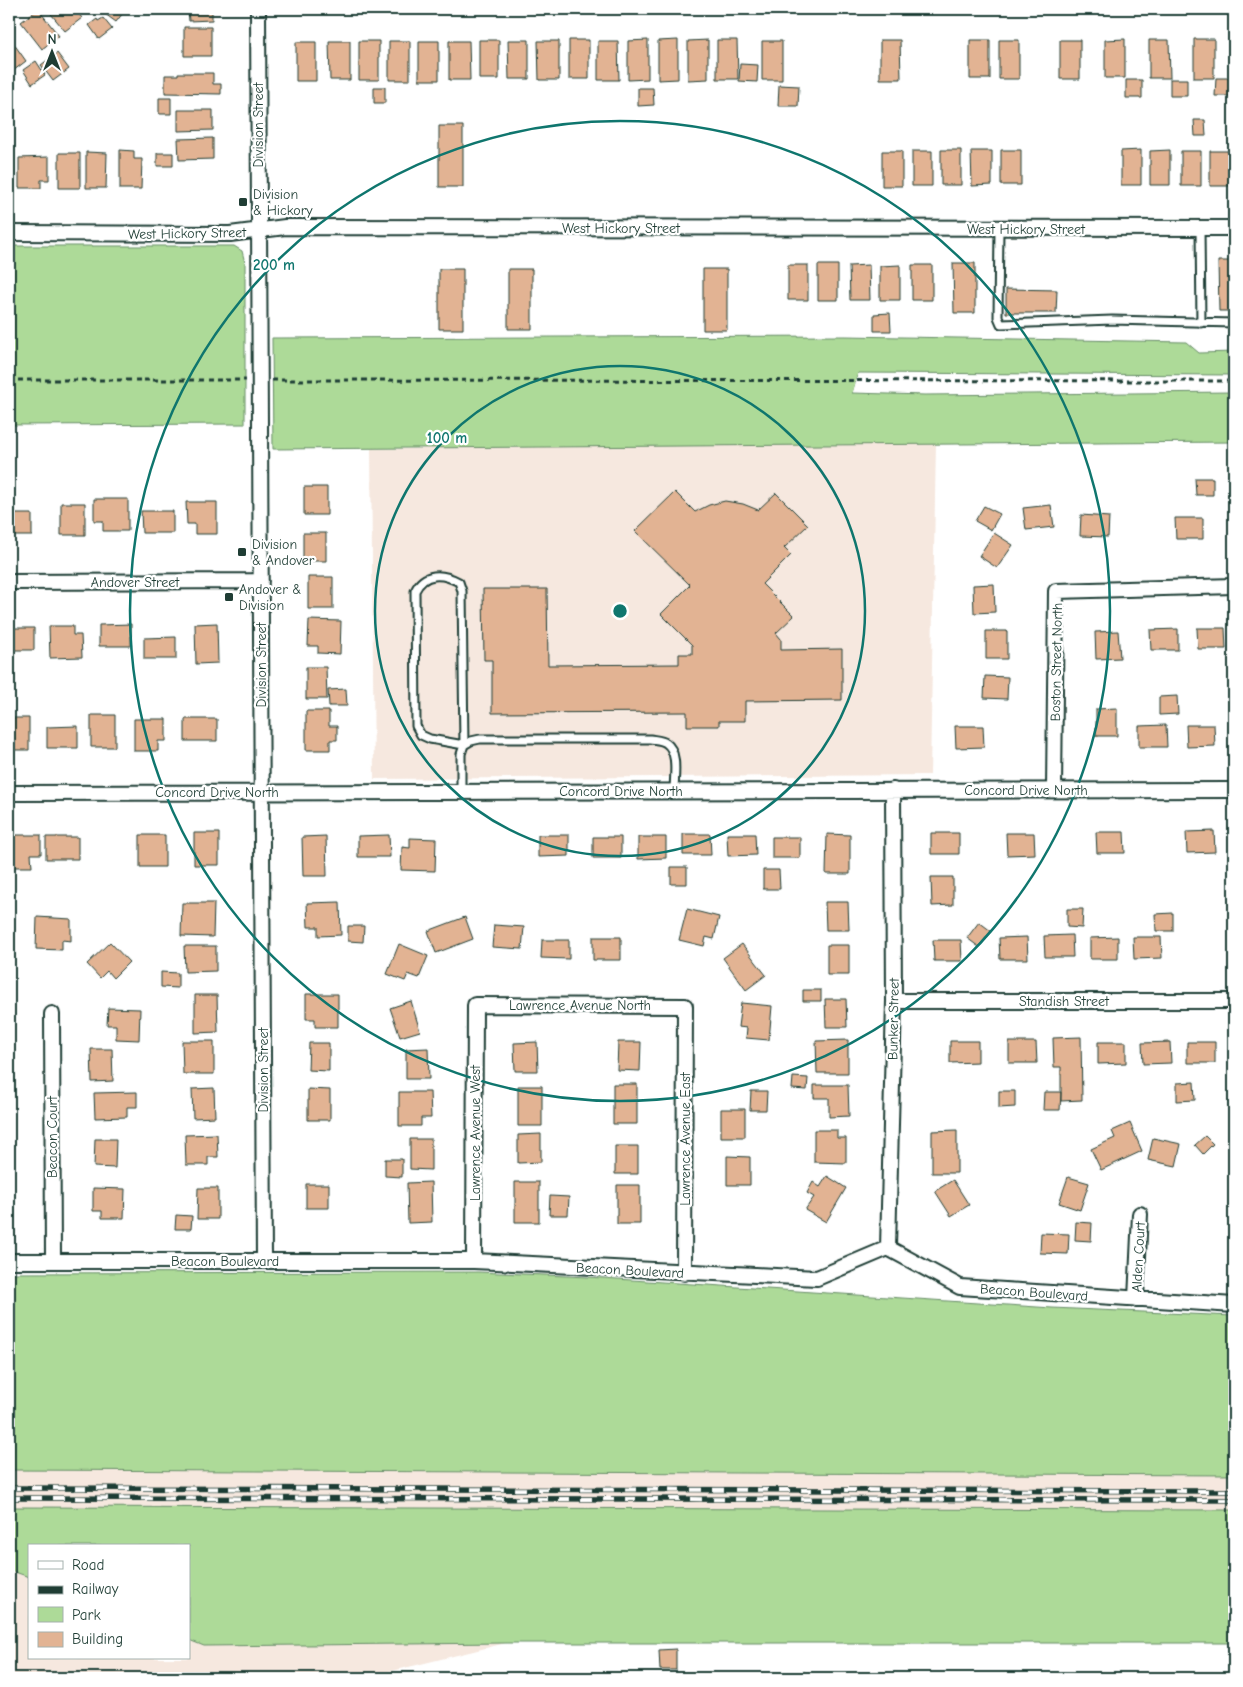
<svg xmlns="http://www.w3.org/2000/svg" width="1243" height="1687" font-family="'Comic Neue',sans-serif">
<style>
.built{fill:#f6e8df}
.green{fill:#adda98;stroke:#668c66}
.building{fill:#e2b393;stroke:#1f3d34}
.lines{fill:none;stroke-linecap:round;stroke-linejoin:round}
.service-casing{stroke:#1f3d34;stroke-width:11}
.minor-casing{stroke:#1f3d34;stroke-width:18}
.path{stroke:#1f3d34;stroke-width:3;stroke-dasharray:5 4;stroke-linecap:butt}
.service{stroke:#fff;stroke-width:7}
.minor{stroke:#fff;stroke-width:14}
.rail-casing{stroke:#1f3d34;stroke-width:5.5}
.rail{stroke:#fff;stroke-width:4;stroke-dasharray:11;stroke-linecap:butt}
.ring{fill:none;stroke:#0f766e;stroke-width:2.5}
.poi-dot{fill:#1f3d34;stroke:#fff;stroke-width:2}
.labels{text-anchor:middle;stroke-width:4.5;stroke-linejoin:round;paint-order:stroke}
.street-label{font-size:14px;fill:#1f3d34;stroke:#fff}
.poi-label{font-size:14px;fill:#1f3d34;stroke:#fff;text-anchor:start}
.centre{fill:#0f766e;stroke:#fff;stroke-width:2.5}
.ring-label{font-size:15px;text-anchor:middle;font-weight:bold;fill:#0f766e;stroke:#fff;stroke-width:4.5;stroke-linejoin:round;paint-order:stroke}
</style>
<rect width="100%" height="100%" fill="#fff"/>
<filter id="ink" filterUnits="userSpaceOnUse"><feTurbulence type="fractalNoise" baseFrequency=".02" numOctaves="2"/><feDisplacementMap in="SourceGraphic" scale="10" xChannelSelector="R" yChannelSelector="G"/><feConvolveMatrix kernelMatrix="1 2 1 2 8 2 1 2 1" color-interpolation-filters="sRGB"/></filter>
<g filter="url(#ink)">
<path class="built" d="M936 443 930 775 374 779 371 449Z
M9 1470 1234 1475V1510L9 1507Z
M9 1571 15 1572 29 1577V1658H189V1640L205 1646 506 1643 364 1678H9Z"/>
<path class="green" d="M9 246H234L242 251 245 263V424L9 425Z
M845 336 1186 342 1199 353 1234 352V375L858 373 852 393 925 395 1234 392V442L273 449 272 338Z
M478 1272 587 1277 1052 1308 1234 1316V1475L9 1470V1273Z
M9 1507 1234 1510V1643H506L204 1646 189 1640V1546H29V1577L15 1572 9 1571Z"/>
<path class="building" d="M38 9 59 36 42 49 21 22Z
M47 9H75L82 18 65 31Z
M103 9H117L123 13 116 22 101 11Z
M188 9H212V20L189 21Z
M103 18 112 29 99 39 89 25 97 19 98 21Z
M184 27H211V56H184Z
M9 37 26 61 9 74Z
M1125 39V78H1105V40Z
M1194 39H1214V78H1194Z
M479 40H499V79H479Z
M508 40H529V79H509Z
M569 40H589V79H569Z
M648 40V79L628 80V41Z
M678 40V79L658 80V41Z
M708 40V79L688 80V41Z
M717 40H737L738 79H717Z
M880 40H900L901 79H880Z
M970 40H990V79H970Z
M999 40H1019V79H999Z
M1060 40H1080V79H1060Z
M1149 40H1169L1170 78H1149Z
M329 41H350V80H330Z
M359 41H379V80H359Z
M389 41H410V80H389Z
M419 41H439V80H419Z
M449 41H469L470 80H449Z
M538 41H559V80H539Z
M598 41H618L619 80H598Z
M762 41H782V80H762Z
M296 42H316V81H296Z
M57 53 69 69 53 81 41 65Z
M36 61 45 75 32 84 23 70Z
M740 64 758 65 757 82 739 81Z
M178 73H213V84H221V94L165 93V75H178Z
M1216 78H1232L1231 96H1215Z
M1170 79H1187V96H1170Z
M1126 80H1142V98H1126Z
M779 85 799 86 798 106H778Z
M374 87H385V103H374Z
M638 88H653L654 105 638 106Z
M159 98H171V114H159Z
M178 110H213V130L178 131Z
M1194 120H1205L1206 136H1195Z
M439 126H463V187H439Z
M213 138V159L179 160 178 139Z
M120 150 134 151V159H142L141 189H120Z
M941 150H961V185H941Z
M1001 150H1021V185H1001Z
M1141 150V185H1121V151Z
M1170 150V185H1150V151Z
M882 151H902V186H882Z
M912 151H932V186H912Z
M971 151H992V185L972 186Z
M1181 151H1201V186H1181Z
M1210 151H1230V186H1210Z
M86 152 107 153 106 188H86Z
M59 153H80V188H59Z
M157 153H173V166H157Z
M49 157V180H41V188H19V158Z
M1218 261H1234V311H1219Z
M953 263H975V313H954Z
M788 265H808V300H788Z
M818 265H838V300H818Z
M869 265 870 300H850L849 266Z
M900 265V300H880V266Z
M912 265H932V300H912Z
M439 269H463V329H439Z
M508 269H532V329H508Z
M703 269H727V330H703Z
M1006 289 1057 290 1056 313H1006Z
M890 313 891 331H874V314Z
M1195 478H1213V495H1196Z
M304 487H327V515H304Z
M675 492 695 512 709 505 725 501 743 504 758 510 776 493 808 525 784 548 791 555 762 584 794 616 776 633 781 639V650L842 649V700L745 701V721H719V726H687V712L492 713V660H484L483 589H547L548 665 679 664V654H692V645L661 614 690 585 635 531Z
M94 499H128V531H103V521H94Z
M186 502H217V534H195V524H187Z
M61 503H85V535H61Z
M1051 505 1054 527 1026 530 1023 508Z
M984 506 1000 514 991 530 975 521Z
M141 511H173V533H142Z
M9 514H32V536H9Z
M1081 515 1109 517 1108 537 1080 536Z
M1175 518H1203V539H1176Z
M303 533H326V561H303Z
M994 533 1013 545 997 568 979 556Z
M308 577H333V609H308Z
M994 584 995 612 974 613 973 585Z
M309 620 341 621 340 654 318 653V646H308Z
M217 623 218 663 196 664 195 624Z
M131 624V646H99V625Z
M49 626H73V635H81L82 657 50 658Z
M9 628H34V650H9Z
M1197 628H1225L1226 649H1198Z
M1178 629V650H1151L1150 630Z
M986 631H1007V659H986Z
M1118 631 1120 658 1096 659 1095 632Z
M176 637V659H144V638Z
M306 667H326L327 699H306Z
M985 676 1008 677 1007 699 984 698Z
M346 689 347 706H329L328 690Z
M1177 696 1178 714 1159 715V697Z
M1117 708V736H1096V709Z
M306 711H329V726H337V740H330V750H306Z
M91 715H115V747H91Z
M9 718H29V750H9Z
M134 719H166V741H158V751H134Z
M185 719H217V741H185Z
M1166 725 1167 747H1139V726Z
M1186 725H1214L1215 746 1187 747Z
M78 726V748H47V727Z
M955 726H983L984 747 956 748Z
M1214 831 1215 852 1187 853 1186 832Z
M1096 832H1124L1125 853H1097Z
M194 833H219V865H194Z
M931 833H959V854H931Z
M1006 833H1034L1035 854 1007 855Z
M683 834H710L711 855H683Z
M727 834H755L756 855 728 856Z
M827 834 850 835V874H826Z
M9 835H41V854H31L32 867H9Z
M140 835H165V867H140Z
M389 835 390 857H358V836Z
M538 835H569V856L538 857Z
M326 836 327 876H303L302 837Z
M46 837H78V859H46Z
M593 837H621V858H593Z
M638 837H666V858L638 859Z
M772 837H800V858H772Z
M410 838 436 839 435 871 401 870 402 847 410 848Z
M671 867H687V884H671Z
M763 870H779L780 889H763Z
M931 877H953V905L932 906Z
M340 902 341 935 318 936V927H308L307 903Z
M825 902H848L849 930H826Z
M182 903H214L213 937 181 936Z
M687 909 719 917 714 939 706 937 704 946 679 940Z
M1067 909H1083L1082 928 1067 927Z
M1173 913V931H1156L1155 914Z
M37 917 71 919V941L62 940V950L36 949Z
M465 917 473 939 436 953 428 931Z
M979 922 991 931 979 947 967 938Z
M494 925 524 927 522 949 492 947Z
M348 926H364L363 942 348 941Z
M1072 935 1073 957H1045L1044 936Z
M593 937H621V960H593Z
M1027 937 1028 959H1000L999 938Z
M1118 937V959H1090V938Z
M1133 937H1161L1162 958 1134 959Z
M542 940H569V959L541 958Z
M933 940H961L962 961H934Z
M110 942 129 962 113 978 107 971 100 978 87 964Z
M399 944 428 956 419 978 408 974 405 981 387 974Z
M742 944 766 975 746 990 723 958Z
M827 945H849V975H827Z
M184 946H216V971L185 972Z
M161 972 178 973V988L161 987Z
M803 990H821V1001H803Z
M306 994H338V1027H315V1019H306Z
M195 995H217L218 1032 195 1033Z
M825 999H846L847 1027H826Z
M411 1001 420 1031 400 1037 390 1008Z
M741 1003 772 1006 769 1040 746 1038 747 1028 738 1027Z
M108 1008 140 1009 139 1040 116 1039V1025H107Z
M1081 1037 1082 1100 1061 1101V1067H1054L1053 1038Z
M848 1040V1073H817L816 1041Z
M182 1041H214V1074H183Z
M950 1041H978V1062L950 1063Z
M537 1042 538 1071H515L514 1043Z
M618 1042H641L640 1071 617 1070Z
M1009 1042H1036L1037 1063H1009Z
M1098 1042H1126V1063L1098 1064Z
M1170 1042 1171 1063 1143 1064 1142 1043Z
M1187 1042H1215V1063H1187Z
M309 1043H329V1071L308 1070Z
M428 1048 429 1079H406V1049Z
M91 1049H112L113 1081 92 1082Z
M793 1077 808 1078 807 1090 792 1089Z
M1194 1082 1195 1100 1177 1101V1083Z
M613 1084H637V1124H613Z
M814 1085H848L849 1116 829 1117V1098H814Z
M518 1086H542V1126H518Z
M214 1088 215 1117 193 1118 192 1089Z
M308 1089 330 1090V1120H308Z
M751 1091H767L766 1110H750Z
M999 1091H1015V1107L999 1108Z
M137 1092V1107H127V1117L95 1118 94 1093Z
M399 1092H430L431 1118H421V1126H399Z
M1044 1092H1061L1060 1110H1043Z
M721 1109H745V1137H721Z
M1130 1123 1142 1151 1101 1170 1091 1149 1115 1138 1112 1131Z
M814 1130H837V1138H846V1163L814 1162Z
M957 1130V1173H932V1131Z
M217 1134 218 1157H208V1165H186L185 1135Z
M541 1134V1162L518 1163V1135Z
M1205 1136 1213 1144 1203 1154 1195 1145Z
M1153 1138 1181 1144 1176 1166 1148 1160Z
M95 1139H116L115 1168 94 1167Z
M410 1139H431V1170L410 1169Z
M615 1146H638V1174H615Z
M727 1156 750 1157V1185H727Z
M385 1159H402V1177L385 1176Z
M827 1176 846 1188 826 1222 805 1210 814 1197 807 1193 813 1182 820 1187Z
M1068 1177 1089 1183 1080 1210 1059 1203Z
M953 1180 969 1205 951 1216 935 1191Z
M431 1182 432 1222 408 1223 407 1183Z
M515 1182H539V1222H515Z
M306 1184H329V1208H306Z
M617 1185H640V1224H617Z
M93 1188 125 1189 124 1218H102V1211H93Z
M198 1188H218V1219H197Z
M550 1196 569 1197 568 1215H549Z
M176 1215 192 1216 191 1229H175Z
M1076 1222 1092 1223 1091 1241 1075 1240Z
M1041 1233 1069 1234 1068 1254 1040 1253Z
M676 1649V1670H660L659 1650Z
M787 1672H805V1678H787Z"/>
<g class="lines">
<defs>
<path id="service" d="M1200 228 1201 323
M999 229 998 317 1001 324 1112 320 1234 323
M461 791V754L464 745 462 591 459 582C442 573 424 572 415 591L416 726 421 735 430 739 464 745 471 741 480 739H650C656 740 662 740 666 743 679 752 674 777 674 791"/>
<path id="minor" d="M258 9 264 1261
M9 233 230 234 285 227 1234 228
M9 582 261 581
M1054 790 1056 591 1234 586
M9 793 1234 790
M894 1001H1234
M52 1014 53 1261
M888 1248 894 1001 893 790
M9 1261H474L817 1278 888 1248 960 1287 1234 1305
M474 1261 475 1005 685 1006 684 1273
M1136 1299 1140 1214"/>
</defs>
<use href="#service" class="service-casing"/>
<use href="#minor" class="minor-casing"/>
<path class="path" d="M9 380H246
M272 380 1234 381"/>
<use href="#service" class="service"/>
<use href="#minor" class="minor"/>
<defs>
<path id="rail" d="M9 1488 1234 1491
M9 1498 1234 1500"/>
</defs>
<use href="#rail" class="rail-casing"/>
<use href="#rail" class="rail"/>
</g>
</g>
<g class="ring">
<circle cx="620" cy="611" r="245"/>
<circle cx="620" cy="611" r="490"/>
</g>
<g class="poi-dot">
<rect x="238" y="197" width="10" height="10" rx="2.5"/>
<rect x="237" y="547" width="10" height="10" rx="2.5"/>
<rect x="224" y="592" width="10" height="10" rx="2.5"/>
</g>
<g class="labels">
<g class="street-label">
<text transform="translate(258 125) rotate(-90)" y="5">Division Street</text>
<text x="621" y="233">West Hickory Street</text>
<text x="1026" y="234">West Hickory Street</text>
<text transform="translate(187 233) rotate(-1)" y="5">West Hickory Street</text>
<text x="135" y="587">Andover Street</text>
<text transform="translate(1056 662) rotate(-89)" y="5">Boston Street North</text>
<text transform="translate(261 665) rotate(-90)" y="5">Division Street</text>
<text x="1026" y="795">Concord Drive North</text>
<text x="621" y="796">Concord Drive North</text>
<text x="217" y="797">Concord Drive North</text>
<text x="1064" y="1006">Standish Street</text>
<text x="580" y="1010">Lawrence Avenue North</text>
<text transform="translate(893 1019) rotate(-89)" y="5">Bunker Street</text>
<text transform="translate(263 1070) rotate(-90)" y="5">Division Street</text>
<text transform="translate(475 1133) rotate(-90)" y="5">Lawrence Avenue West</text>
<text transform="translate(52 1137) rotate(-90)" y="5">Beacon Court</text>
<text transform="translate(685 1139) rotate(-90)" y="5">Lawrence Avenue East</text>
<text transform="translate(1138 1257) rotate(-87)" y="5">Alden Court</text>
<text x="225" y="1266">Beacon Boulevard</text>
<text transform="translate(630 1270) rotate(3)" y="5">Beacon Boulevard</text>
<text transform="translate(1034 1292) rotate(4)" y="5">Beacon Boulevard</text>
</g>
<g class="poi-label">
<text x="253" y="199">Division<tspan x="253" dy="16">&amp; Hickory</tspan></text>
<text x="252" y="549">Division<tspan x="252" dy="16">&amp; Andover</tspan></text>
<text x="239" y="594">Andover &amp;<tspan x="239" dy="16">Division</tspan></text>
</g>
</g>
<circle cx="620" cy="611" r="8" class="centre"/>
<g class="ring-label">
<text x="274" y="270">200 m</text>
<text x="447" y="443">100 m</text>
</g>
<rect width="1243" height="1687" fill="none" stroke="#fff" stroke-width="30"/>
<rect x="15" y="15" width="1213" height="1657" fill="none" stroke="#1f3d34" stroke-width="2" filter="url(#ink)"/>
<rect x="28" y="1544" width="162" height="115" fill="#ffffff" stroke="#a5b1ae"/>
<rect x="38" y="1561" width="25" height="8" fill="#ffffff" stroke="#a5b1ae"/>
<text x="72" y="1570" font-size="15" fill="#1f3d34">Road</text>
<rect x="38" y="1586" width="25" height="8" fill="#1f3d34" stroke="#a5b1ae"/>
<text x="72" y="1594" font-size="15" fill="#1f3d34">Railway</text>
<rect x="38" y="1607" width="25" height="15" fill="#adda98" stroke="#a5b1ae"/>
<text x="72" y="1620" font-size="15" fill="#1f3d34">Park</text>
<rect x="38" y="1632" width="25" height="15" fill="#e2b393" stroke="#a5b1ae"/>
<text x="72" y="1644" font-size="15" fill="#1f3d34">Building</text>
<g transform="translate(52 52)" stroke="#ffffff" stroke-width="4" paint-order="stroke">
<path d="M0-4L9 19L0 12L-9 19Z" fill="#1f3d34"/>
<text y="-8" font-size="14" font-weight="bold" text-anchor="middle" fill="#1f3d34">N</text>
</g>
</svg>
